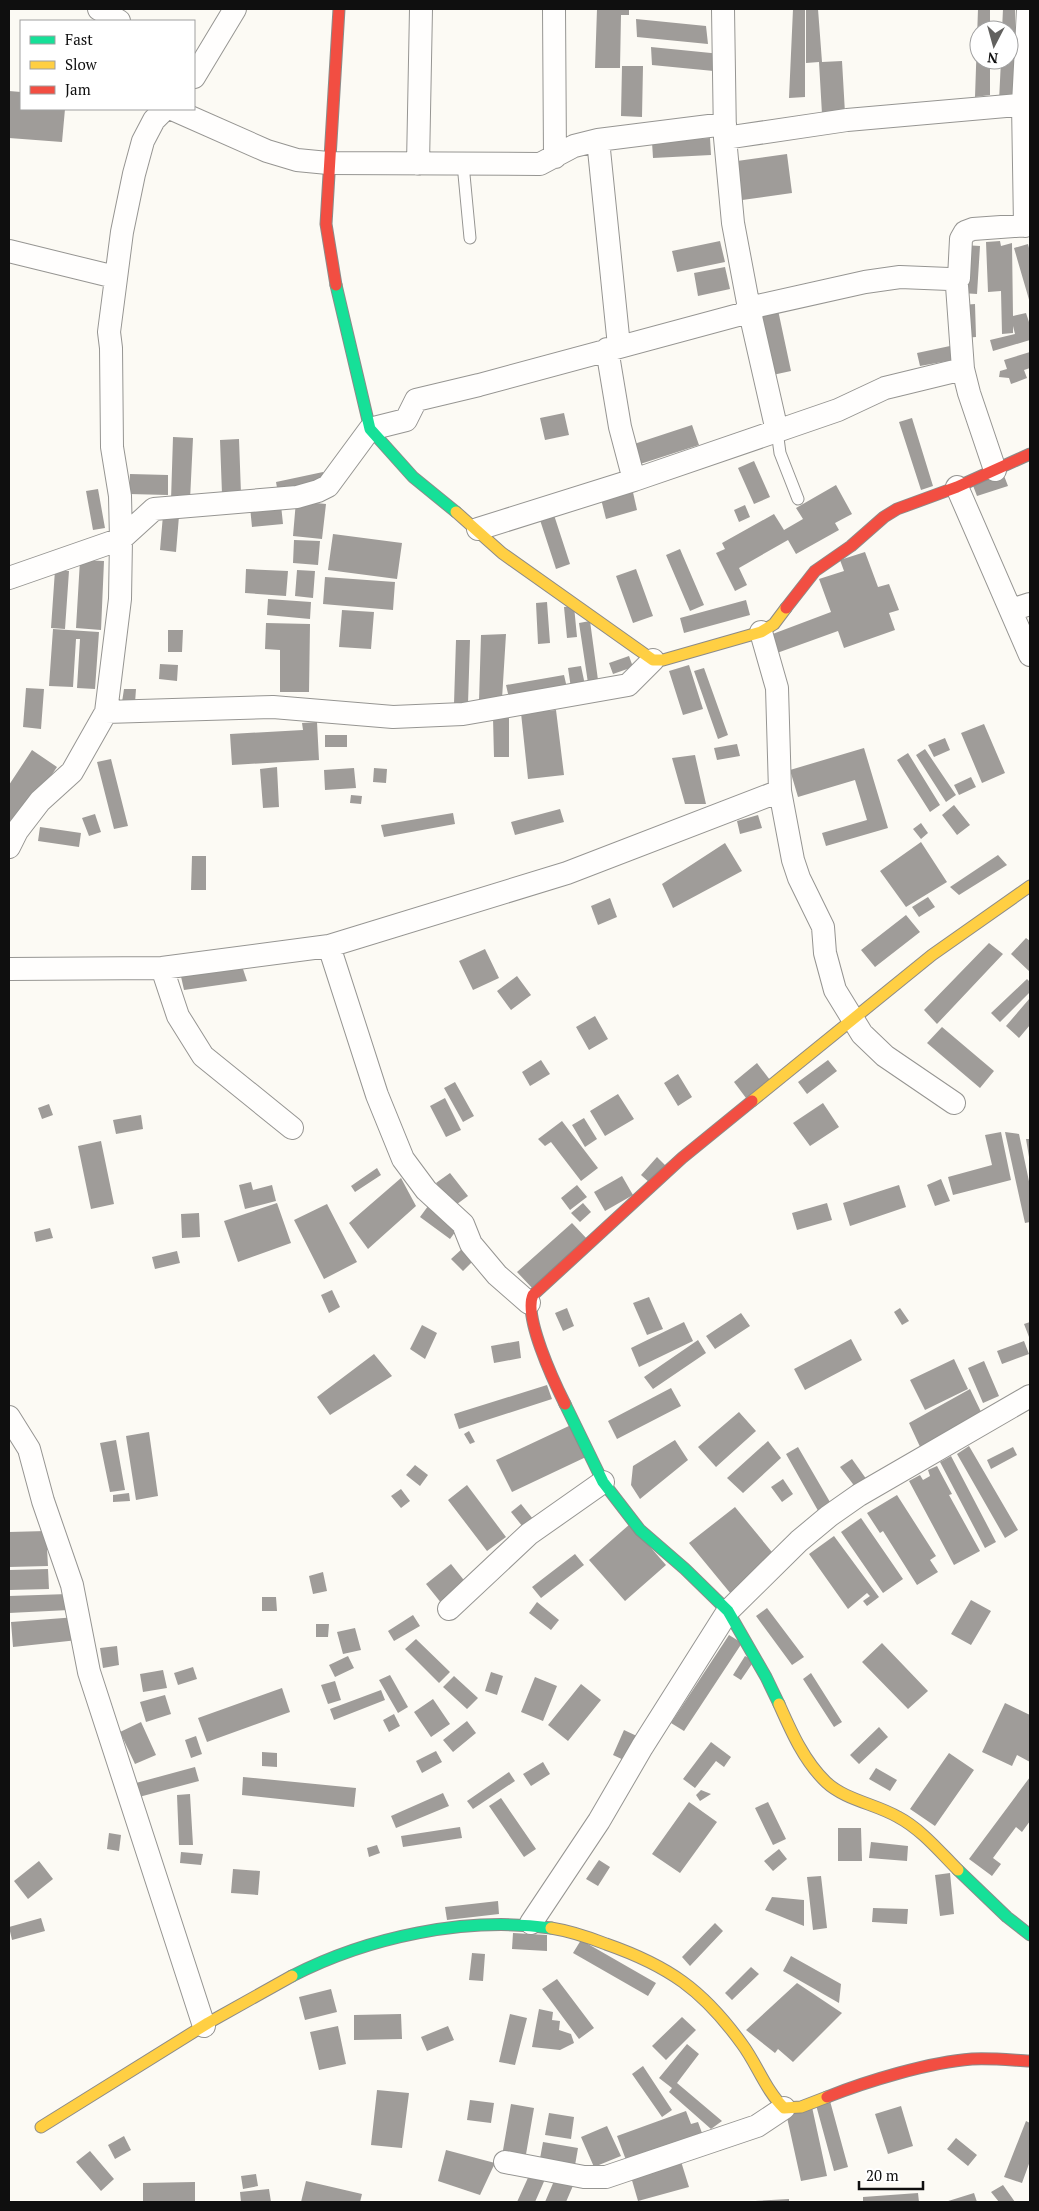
<svg xmlns="http://www.w3.org/2000/svg" width="1039" height="2211" font-family="'PT Serif',serif">
<style>
.building{fill:#9f9c99}
.lines{fill:none;stroke-linecap:round;stroke-linejoin:round}
.lane-casing{stroke:#969592;stroke-width:13}
.street-casing{stroke:#969592;stroke-width:24}
.fast-casing{stroke:#8c8b89;stroke-width:13}
.slow-casing{stroke:#8c8b89;stroke-width:13}
.jam-casing{stroke:#8c8b89;stroke-width:13}
.lane{stroke:#fffefd;stroke-width:11}
.street{stroke:#fffefd;stroke-width:22}
.fast{stroke:#16e098;stroke-width:11}
.slow{stroke:#ffcf43;stroke-width:11}
.jam{stroke:#f24e42;stroke-width:11}
</style>
<rect width="100%" height="100%" fill="#fcfaf4"/>
<path class="building" d="M597 9H629V15H621L620 68H595Z
M793 9H805V97L789 98Z
M806 9H818L822 62 842 61 845 113 822 114 819 62 806 63Z
M978 9H990V30H979V60H990V95L975 97Z
M1003 9H1015V100L999 101 1001 60H1009V30H1002Z
M636 19 706 26 708 44 637 37Z
M651 47 721 54 724 72 652 65Z
M622 66H643L642 117 621 116Z
M9 91 21 92V109H65L62 142 9 138Z
M710 138 711 155 653 158 652 142Z
M787 154 792 193 735 201 737 161Z
M720 241 725 262 677 272 672 251Z
M1000 241 1001 246 1012 243 1013 316 1026 313 1030 325V340L993 351 990 340 1015 334 1013 326V333L1002 334 1001 291 988 292 986 242Z
M1028 244 1030 252V303L1014 248Z
M964 245 980 246 977 294 961 293Z
M725 267 730 289 698 296 694 273Z
M975 304 976 337 963 338 962 305Z
M778 310 791 371 768 376 755 315Z
M950 346 953 360 920 366 917 353Z
M1030 352V368L1024 370 1027 378 1011 384 1009 378 999 377 1000 371 1007 369 1004 360Z
M564 413 569 435 545 440 540 418Z
M912 418 933 486 921 490 899 422Z
M692 425 699 445 634 466 628 446Z
M173 437 193 438 190 500H171Z
M239 439 241 494H222L220 440Z
M754 461 770 497 754 504 738 468Z
M323 472 325 483 278 493 276 482Z
M1003 473 1008 486 977 496 972 483Z
M130 474 168 475V495L129 494Z
M836 485 852 514 835 523 839 530 796 554 788 540 739 568 747 585 735 591 716 553 725 549 722 543 774 514 784 530 803 519 796 508Z
M632 488 637 510 606 519 601 499Z
M98 489 105 528 93 530 86 491Z
M296 501 326 504 322 539 293 536Z
M281 505 283 524 252 527 250 507Z
M745 505 750 517 739 522 734 510Z
M163 515 179 516 176 552 160 550Z
M554 515 570 564 556 569 540 520Z
M333 534 402 543 397 579 328 570Z
M294 540 320 541 318 565 293 563Z
M680 549 704 605 690 611 666 555Z
M865 552 878 587 889 584 899 610 889 613 895 630 844 648 838 631 777 653 770 635 831 612 819 579 844 571 840 560Z
M80 560 104 561 101 630 76 628Z
M246 569 288 571 286 596 245 593Z
M636 569 653 616 633 623 616 576Z
M55 570 69 571 65 629 51 628Z
M297 570 315 571 313 598 295 596Z
M325 577 395 582 393 610 323 604Z
M268 599 311 602 310 619 267 615Z
M746 600 750 615 684 633 680 618Z
M547 602 550 643 538 644 536 603Z
M574 606 577 637 567 638 564 607Z
M342 610 374 612 371 649 339 647Z
M590 621 598 680 588 683 579 623Z
M266 623 310 624 309 692H280V650L265 649Z
M53 629 99 632 95 689 77 688 80 639H76L73 687 49 686Z
M168 630H183L182 652H168Z
M506 634 502 699 479 701 481 635Z
M456 640H470L468 704H454Z
M629 656 633 667 613 674 609 663Z
M160 664 178 665 177 681 159 679Z
M689 665 703 709 683 715 669 671Z
M581 666 585 685 571 688 568 668Z
M704 668 728 735 718 739 694 671Z
M564 675 567 688 509 698 506 685Z
M26 688 44 689 41 729 23 727Z
M124 689H136L135 703 122 702Z
M556 710 564 775 528 779 521 713Z
M493 718H509V757H494Z
M317 722 319 760 232 765 230 734 303 730 302 723Z
M984 724 1005 773 982 783 961 733Z
M325 735H347V747H325Z
M945 738 950 750 934 757 928 745Z
M737 744 740 756 717 760 714 748Z
M864 748 888 828 826 846 822 833 867 820 855 780 798 797 790 770Z
M925 749 956 795 946 802 916 755Z
M32 750 57 767 18 825 9 819V785Z
M908 753 940 805 930 812 897 760Z
M695 755 706 804H685L672 758Z
M111 759 128 826 114 829 97 762Z
M277 767 279 807 263 808 260 769Z
M354 768 356 788 325 790 324 770Z
M374 768 387 769 386 783 373 782Z
M971 777 976 787 959 795 954 785Z
M351 795 362 796 361 804 350 803Z
M954 805 970 825 957 835 942 815Z
M560 809 564 822 515 835 511 822Z
M453 813 455 824 384 837 381 825Z
M95 814 101 832 89 836 82 818Z
M758 815 762 828 740 834 737 821Z
M921 823 928 833 921 839 913 829Z
M40 827 81 833 79 847 38 841Z
M921 842 947 882 906 907 880 871Z
M725 843 742 871 673 908 662 884Z
M998 855 1007 865 959 895 950 887Z
M192 856H206V890H191Z
M928 897 935 907 919 917 912 907Z
M610 898 617 917 598 925 591 906Z
M906 915 920 932 875 967 861 950Z
M1026 938 1030 941V972L1011 954Z
M989 943 1003 954 937 1024 924 1010Z
M485 949 499 978 473 990 459 961Z
M241 963 247 981 184 990 180 972Z
M517 976 531 995 511 1010 497 991Z
M1027 979 1030 982V992L1000 1022 991 1013Z
M1030 998V1025L1019 1038 1006 1026Z
M595 1016 608 1039 589 1050 576 1027Z
M942 1027 994 1071 980 1088 927 1043Z
M541 1060 550 1074 530 1086 522 1072Z
M828 1060 837 1071 807 1094 798 1082Z
M757 1063 770 1080 746 1098 734 1082Z
M678 1074 692 1097 678 1106 664 1083Z
M455 1082 474 1116 463 1122 444 1088Z
M618 1094 634 1119 605 1136 590 1111Z
M445 1098 461 1130 446 1137 430 1106Z
M823 1103 839 1127 810 1146 793 1123Z
M49 1104 53 1115 42 1119 38 1108Z
M141 1115 143 1129 116 1134 113 1120Z
M584 1118 597 1139 585 1147 572 1125Z
M562 1121 598 1168 581 1181 551 1142 545 1146 538 1139Z
M1001 1132 1011 1180 953 1195 948 1177 992 1165 985 1135Z
M1005 1132 1019 1134 1030 1186V1222L1025 1223Z
M1026 1139H1030V1157H1029Z
M101 1141 114 1204 91 1209 78 1146Z
M657 1157 666 1166 650 1183 641 1175Z
M377 1168 381 1175 355 1192 351 1186Z
M450 1173 468 1196 453 1207 436 1183Z
M622 1176 633 1195 605 1211 594 1192Z
M401 1178 416 1206 368 1249 349 1223Z
M941 1179 950 1201 935 1206 927 1185Z
M251 1182 253 1190 272 1185 276 1201 245 1209 239 1185Z
M577 1185 587 1197 570 1210 561 1198Z
M899 1185 906 1207 850 1226 843 1203Z
M431 1202 461 1224 450 1239 420 1217Z
M277 1203 291 1243 238 1262 224 1221Z
M583 1203 591 1212 580 1222 571 1213Z
M827 1203 832 1220 797 1230 792 1213Z
M327 1204 357 1262 324 1279 294 1220Z
M199 1213 200 1237 182 1238 181 1214Z
M572 1223 588 1240 533 1289 517 1272Z
M50 1228 53 1238 36 1242 34 1232Z
M463 1248 474 1260 463 1271 451 1259Z
M177 1251 180 1263 155 1269 152 1257Z
M332 1290 340 1307 329 1313 321 1295Z
M649 1297 663 1329 647 1335 633 1303Z
M567 1308 574 1326 563 1331 555 1313Z
M900 1308 909 1321 902 1325 894 1312Z
M741 1313 750 1326 715 1349 706 1336Z
M684 1322 693 1341 639 1367 631 1348Z
M1030 1322V1336L1029 1337 1024 1324Z
M422 1325 437 1333 425 1359 410 1349Z
M851 1339 862 1360 805 1390 794 1369Z
M698 1340 706 1353 653 1389 644 1377Z
M519 1341 521 1358 494 1363 491 1346Z
M1024 1341 1029 1354 1002 1364 997 1351Z
M374 1354 392 1376 330 1415 317 1397Z
M954 1359 968 1389 925 1410 910 1380Z
M984 1361 999 1396 983 1403 968 1368Z
M547 1385 552 1399 459 1429 454 1414Z
M671 1388 681 1406 617 1439 608 1421Z
M970 1389 984 1418 922 1451 909 1423Z
M739 1412 756 1431 716 1467 698 1447Z
M571 1425 586 1457 512 1492 496 1460Z
M469 1431 475 1442 470 1444 464 1434Z
M149 1432 158 1496 136 1500 126 1436Z
M116 1440 125 1490 110 1492 100 1443Z
M675 1440 688 1460 640 1499 631 1485 633 1466Z
M768 1441 781 1458 743 1493 727 1478Z
M969 1446 1018 1530 1005 1538 957 1454Z
M798 1447 834 1509 821 1516 786 1454Z
M1013 1447 1017 1455 991 1469 987 1460Z
M951 1456 996 1542 985 1548 940 1462Z
M852 1459 867 1480 856 1488 840 1467Z
M415 1465 428 1475 420 1486 406 1475Z
M937 1466 952 1494 949 1495 980 1551 954 1565 909 1481 920 1475 923 1480 930 1476 928 1470Z
M783 1479 793 1494 782 1502 771 1487Z
M467 1485 506 1537 487 1551 448 1500Z
M401 1489 410 1501 401 1508 391 1496Z
M129 1493 130 1501 113 1502V1495Z
M897 1495 936 1556 930 1560 938 1572 917 1585 883 1531 880 1533 867 1513Z
M521 1504 533 1519 523 1527 511 1512Z
M735 1507 776 1557 731 1594 689 1543Z
M861 1518 903 1579 883 1593 841 1532Z
M630 1524 666 1565 625 1601 589 1560Z
M46 1531 48 1566 9 1567V1532Z
M834 1536 879 1597 867 1606 863 1601 870 1596 867 1593 848 1609 809 1554Z
M575 1554 584 1565 541 1598 532 1587Z
M451 1564 467 1584 442 1604 426 1584Z
M48 1569 49 1589 9 1590V1570Z
M323 1572 327 1591 313 1594 309 1576Z
M68 1594 69 1610 9 1613V1596Z
M262 1597H276L277 1611H262Z
M971 1600 991 1611 971 1645 951 1634Z
M537 1602 559 1620 551 1630 529 1613Z
M767 1608 804 1657 792 1665 756 1616Z
M413 1615 420 1626 394 1641 388 1631Z
M77 1617 78 1640 13 1647 11 1622Z
M316 1624H329L328 1637H316Z
M355 1628 361 1650 343 1654 337 1632Z
M729 1635 742 1643 684 1731 671 1723Z
M416 1639 450 1672 439 1683 405 1649Z
M882 1643 928 1691 908 1709 862 1662Z
M117 1646 119 1665 103 1668 100 1648Z
M348 1656 354 1668 335 1677 329 1665Z
M745 1656 754 1661 741 1680 733 1675Z
M193 1667 197 1679 178 1685 174 1673Z
M163 1670 167 1688 143 1692 140 1674Z
M491 1672 503 1676 497 1695 485 1691Z
M811 1673 842 1722 834 1727 803 1679Z
M390 1675 408 1707 398 1713 379 1680Z
M454 1676 478 1698 467 1709 443 1687Z
M535 1677 557 1686 543 1721 521 1712Z
M335 1681 341 1700 328 1704 321 1685Z
M581 1684 601 1700 568 1741 548 1725Z
M282 1688 290 1712 207 1742 198 1718Z
M381 1690 385 1700 334 1720 330 1709Z
M165 1695 171 1714 146 1722 140 1702Z
M433 1699 450 1724 431 1737 414 1712Z
M1005 1703 1030 1715V1762L1017 1755 1012 1766 982 1752Z
M394 1714 400 1726 389 1732 383 1720Z
M467 1721 476 1733 453 1752 443 1740Z
M141 1722 156 1755 135 1764 120 1732Z
M879 1727 888 1737 859 1764 850 1755Z
M624 1730 639 1737 628 1762 613 1755Z
M196 1736 202 1754 191 1758 185 1740Z
M711 1742 731 1757 724 1767 716 1761 695 1788 683 1779Z
M436 1751 442 1762 422 1773 416 1761Z
M262 1752 277 1753V1767L262 1766Z
M949 1753 974 1770 935 1826 910 1809Z
M543 1762 550 1774 531 1786 523 1774Z
M195 1767 199 1781 139 1797 136 1783Z
M876 1768 897 1780 890 1791 869 1779Z
M509 1772 515 1781 473 1809 467 1801Z
M243 1777 356 1788 354 1807 242 1795Z
M1030 1777V1821L1022 1832 1016 1827 993 1858 1001 1864 992 1876 969 1859Z
M701 1790 711 1794 700 1801 696 1795Z
M443 1793 449 1806 396 1828 391 1816Z
M190 1794 193 1845H179L177 1795Z
M501 1798 536 1849 524 1857 489 1806Z
M689 1802 717 1822 680 1873 652 1854Z
M768 1802 786 1839 773 1845 755 1808Z
M460 1827 462 1838 403 1847 401 1836Z
M838 1828H861L862 1861H838Z
M109 1833 121 1835 119 1851 107 1849Z
M871 1842 908 1846 907 1861 869 1858Z
M377 1845 380 1853 369 1857 367 1848Z
M779 1849 787 1859 773 1871 764 1861Z
M181 1852 203 1854 201 1865 180 1863Z
M599 1860 610 1867 598 1886 586 1879Z
M39 1861 53 1879 28 1899 14 1881Z
M233 1869 260 1871 258 1895 231 1893Z
M950 1873 954 1914 940 1916 935 1875Z
M821 1876 827 1928 813 1930 807 1877Z
M772 1897 804 1900V1926L765 1910Z
M498 1901 499 1914 447 1920 445 1907Z
M873 1908 908 1909 907 1924 872 1922Z
M41 1918 45 1931 12 1940 9 1927Z
M715 1923 723 1931 690 1966 682 1957Z
M513 1933 547 1935V1951L512 1949Z
M581 1940 656 1983 648 1996 573 1953Z
M472 1953 485 1954 483 1981 469 1980Z
M791 1956 841 1984 839 2003 783 1971Z
M751 1967 759 1974 732 2000 725 1993Z
M557 1979 594 2028 579 2039 542 1989Z
M797 1983 842 2013 793 2062 778 2049 775 2053 746 2030Z
M331 1989 337 2012 305 2020 299 1997Z
M539 2009 553 2012 552 2020 560 2021 559 2030 571 2034 574 2043 560 2050 532 2047Z
M401 2014 402 2039 354 2040V2015Z
M510 2014 527 2018 515 2065 499 2062Z
M682 2017 696 2030 666 2060 652 2046Z
M338 2026 346 2064 319 2070 310 2032Z
M448 2026 454 2040 427 2051 421 2037Z
M687 2044 699 2054 677 2083 722 2121 711 2129 669 2092 672 2088 659 2078Z
M643 2066 672 2110 662 2117 632 2074Z
M377 2090 409 2093 402 2148 371 2145Z
M470 2100 494 2103 491 2123 467 2120Z
M830 2101 848 2167 834 2171 816 2105Z
M511 2104 534 2108 525 2160 502 2156Z
M901 2106 913 2146 888 2154 875 2114Z
M812 2107 827 2176 801 2181 786 2113Z
M686 2111 691 2124 698 2122 702 2133 626 2160 617 2136Z
M549 2113 574 2117 571 2139 545 2135Z
M1026 2121 1030 2123V2161L1022 2183 1004 2177Z
M607 2126 621 2156 594 2167 581 2137Z
M124 2136 131 2150 115 2159 108 2145Z
M956 2138 977 2155 968 2166 947 2149Z
M543 2142 578 2148 574 2171 539 2164Z
M446 2150 495 2163 480 2195 438 2181Z
M90 2151 114 2179 101 2191 76 2162Z
M679 2155 689 2187 638 2201 629 2170Z
M531 2171 546 2177 535 2202H517Z
M256 2174 258 2186 243 2189 241 2176Z
M557 2174 575 2181 566 2202H545Z
M306 2181 362 2194 360 2202H301Z
M195 2182V2202H143V2183Z
M1003 2185 1015 2202H999L991 2192Z
M269 2189 271 2202H241L240 2192Z
M918 2193 919 2202H863V2197Z
M974 2193 977 2202H945Z
M789 2199V2202H755V2201Z"/>
<g class="lines">
<defs>
<path id="lane" d="M463 164 470 238
M777 431 780 453 798 499"/>
<path id="street" d="M99 9 119 21
M554 9 555 157
M194 77 235 9
M172 109 267 151 297 160 328 163 540 164 574 146 598 140 725 124
M725 138 847 120 1030 104
M598 140 619 346
M418 164 421 9
M1025 226 1023 104 1028 9
M9 251 115 277
M955 281 959 278 961 239 965 232 973 229 1030 225
M607 349 620 427 634 480
M777 431 749 308 865 282 900 277 949 279 955 281 957 286 963 369 969 393 995 470
M957 487 1030 655
M478 529 634 480 777 431 838 410 885 388 963 369
M9 578 121 539 154 509 297 497 318 491 328 486 370 429 406 420 416 400 479 385 742 314 749 308 733 223 725 138 723 9
M1011 610 1030 604
M761 632 777 688 780 791 793 860 799 878 823 927 825 953 835 990 862 1034 885 1056 954 1103
M106 712 273 707 393 717 463 714 628 685 653 660
M9 847 17 831 40 801 72 772 106 712 120 599 121 539 120 496 112 447 111 348 109 332 122 232 134 174 143 141 154 120 165 109
M329 946 377 1095 403 1159 426 1190 463 1224 471 1244 497 1275 529 1303
M162 968 178 1016 203 1056 292 1128
M9 969 162 968 329 946 567 873 780 791
M9 1417 29 1449 43 1501 72 1585 89 1672 204 2026
M449 1609 529 1534 603 1482
M531 1923 599 1821 642 1747 728 1611 799 1541 829 1516 859 1495 1030 1396
M505 2162 584 2177H606L757 2126 784 2108"/>
<path id="fast" d="M336 285 370 429 413 477 456 512
M565 1404 603 1482 640 1530 685 1569 728 1611 766 1677 779 1704
M958 1870 1007 1917 1030 1935
M292 1976C368 1937 466 1916 551 1928"/>
<path id="slow" d="M456 512 502 553 653 660H663L761 632 774 624 786 608
M752 1101 932 955 1030 886
M779 1704C791 1731 804 1761 826 1782 845 1800 876 1804 898 1817 921 1829 940 1852 958 1870
M551 1928C570 1931 588 1937 606 1944 669 1966 703 1990 742 2044 757 2064 766 2091 784 2108L801 2107 827 2097
M41 2127 208 2023 292 1976"/>
<path id="jam" d="M336 285 326 224 339 9
M786 608 815 571 851 546 884 517 897 509 957 487 1030 454
M565 1404C554 1382 523 1316 533 1295L682 1158 752 1101
M827 2097C867 2081 930 2062 972 2059 991 2058 1011 2060 1030 2061"/>
</defs>
<use href="#lane" class="lane-casing"/>
<use href="#street" class="street-casing"/>
<use href="#fast" class="fast-casing"/>
<use href="#slow" class="slow-casing"/>
<use href="#jam" class="jam-casing"/>
<use href="#lane" class="lane"/>
<use href="#street" class="street"/>
<use href="#fast" class="fast"/>
<use href="#slow" class="slow"/>
<use href="#jam" class="jam"/>
</g>
<rect width="1039" height="2211" fill="none" stroke="#0f0f0f" stroke-width="20"/>
<rect x="20" y="20" width="175" height="90" fill="#ffffff" stroke="#9f9f9f"/>
<rect x="30" y="36" width="25" height="8" fill="#16e098" stroke="#9f9f9f"/>
<text x="65" y="45" font-size="15" fill="#0f0f0f">Fast</text>
<rect x="30" y="61" width="25" height="8" fill="#ffcf43" stroke="#9f9f9f"/>
<text x="65" y="70" font-size="15" fill="#0f0f0f">Slow</text>
<rect x="30" y="86" width="25" height="8" fill="#f24e42" stroke="#9f9f9f"/>
<text x="65" y="95" font-size="15" fill="#0f0f0f">Jam</text>
<g transform="translate(994 45) rotate(186)"><circle r="24" fill="#ffffff" stroke="#9f9f9f"/>
<path d="M0-4L9 19L0 12L-9 19Z" fill="#62615f"/>
<text y="-8" font-size="14" font-weight="bold" text-anchor="middle" fill="#0f0f0f">N</text>
</g>
<path d="M859 2181v8h64v-8" fill="none" stroke="#0f0f0f" stroke-width="2.5"/>
<text x="866" y="2181" font-size="15" fill="#0f0f0f" stroke="#ffffff" stroke-width="4" paint-order="stroke">20 m</text>
</svg>
